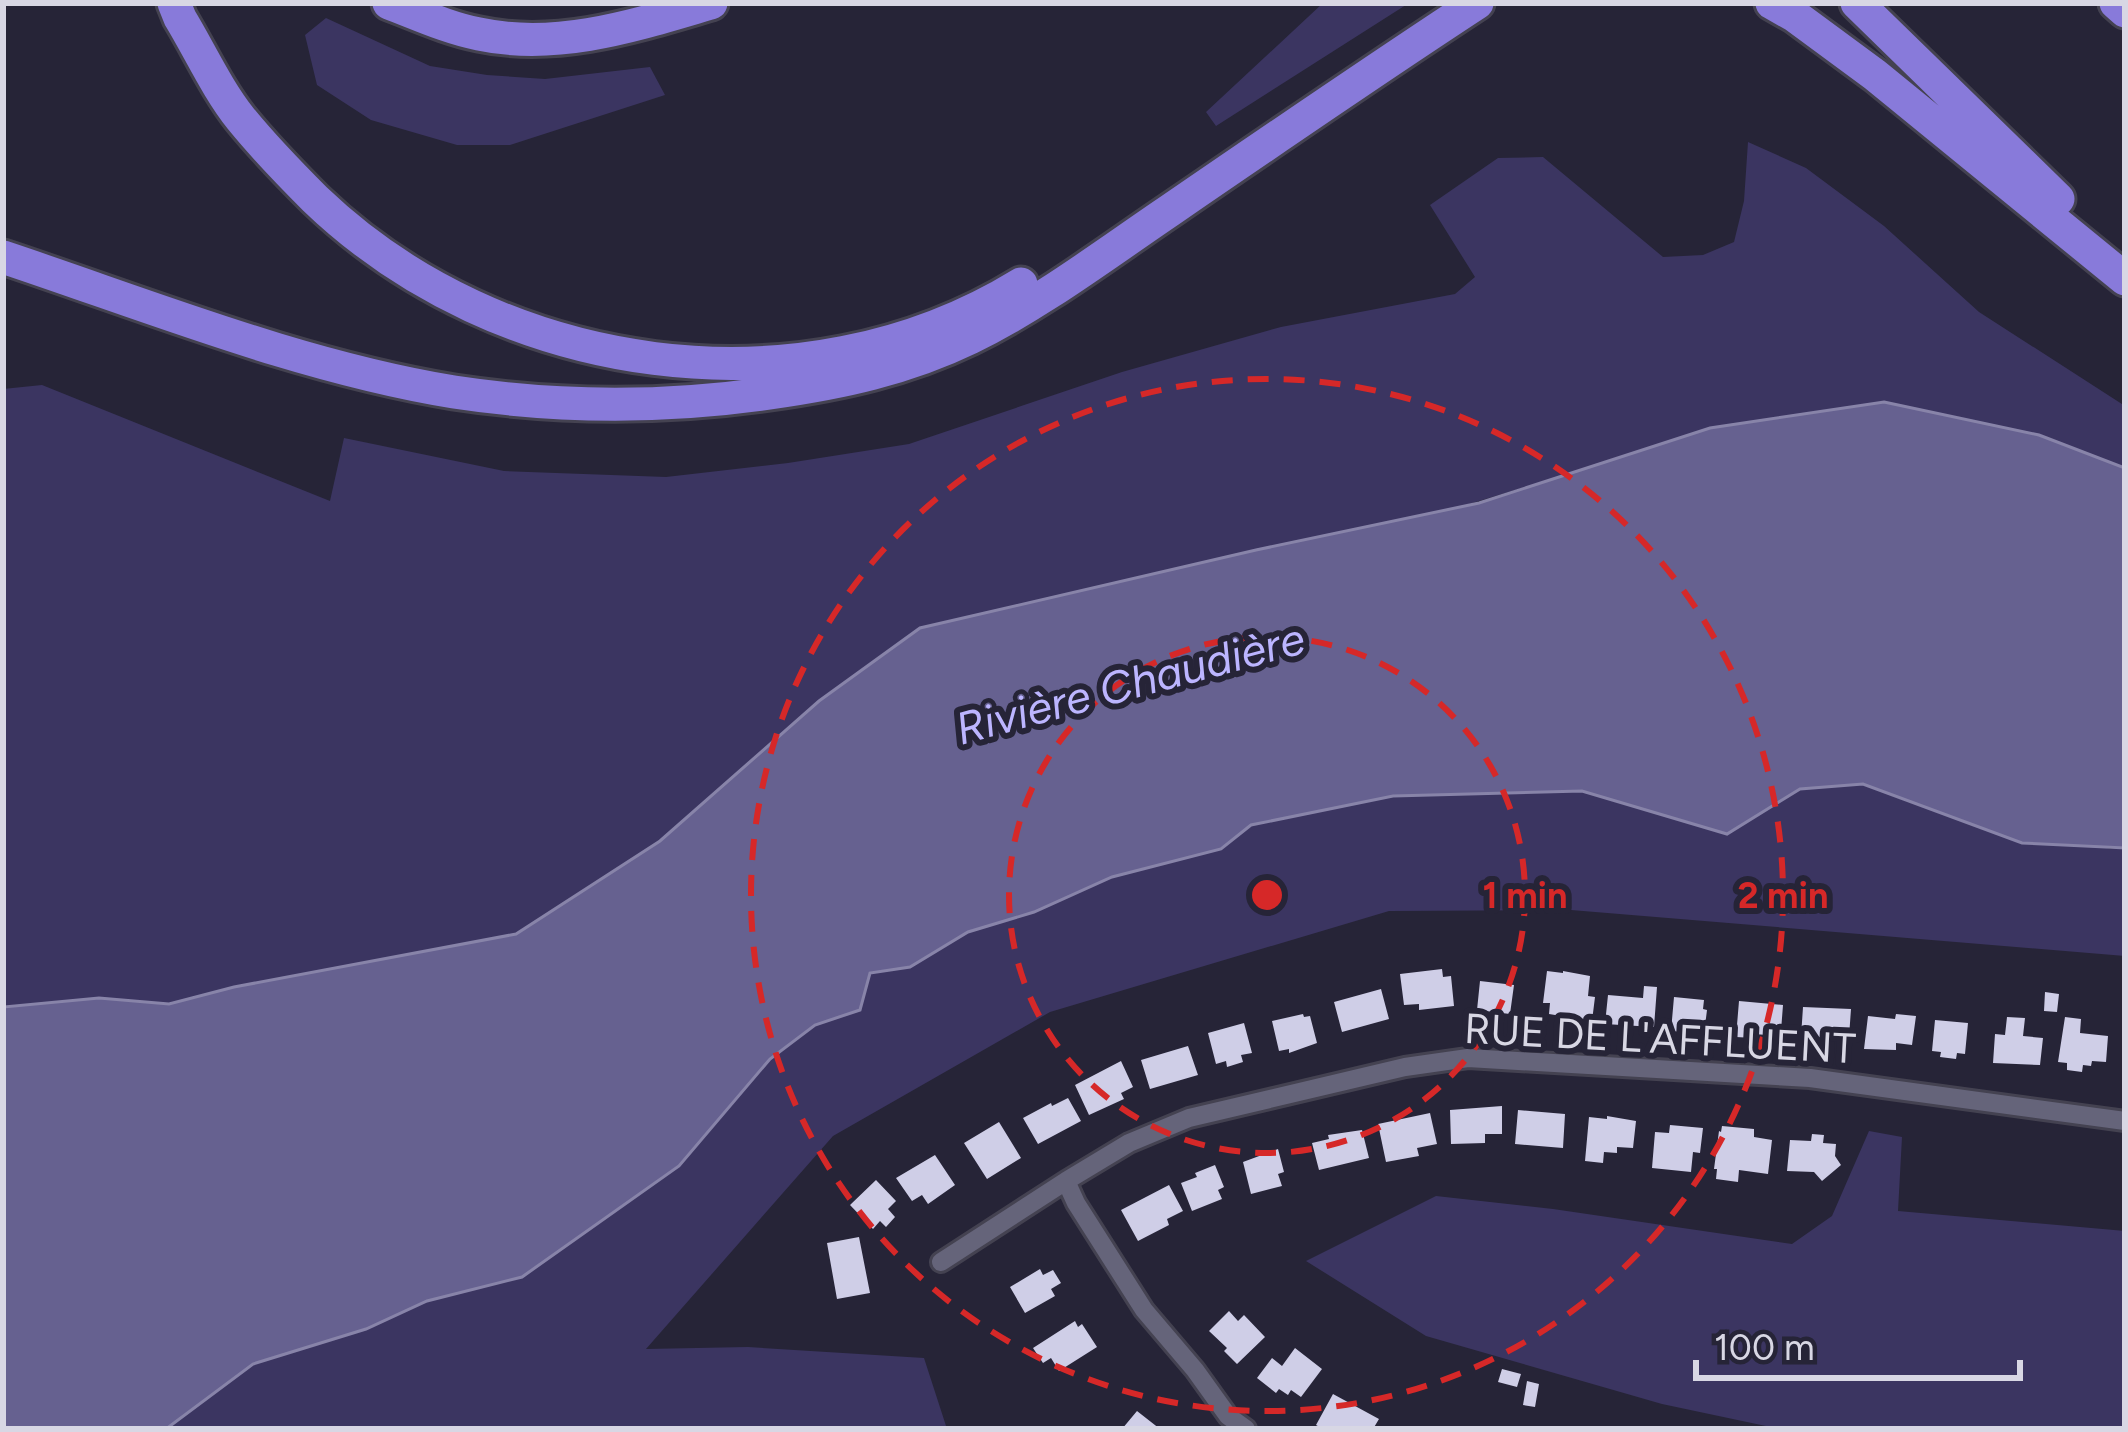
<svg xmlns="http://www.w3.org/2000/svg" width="2128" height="1432" font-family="Figtree,sans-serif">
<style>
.green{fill:#3b3561}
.water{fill:#666190;stroke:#8884a9;stroke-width:3}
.building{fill:#cfcee7}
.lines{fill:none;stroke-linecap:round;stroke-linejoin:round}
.street-casing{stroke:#444251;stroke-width:24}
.highway-casing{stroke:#444251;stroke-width:39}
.street{stroke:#65647a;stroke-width:18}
.highway{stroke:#887ada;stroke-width:33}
.ring{fill:none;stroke:#d62828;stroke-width:6;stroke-dasharray:21 15}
.labels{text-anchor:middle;stroke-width:12;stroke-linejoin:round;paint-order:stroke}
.street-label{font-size:42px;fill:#d8d7e4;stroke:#262437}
.water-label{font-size:45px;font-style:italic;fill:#bcb5ff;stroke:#262437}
.centre{fill:#d62828;stroke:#262437;stroke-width:6}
.ring-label{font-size:36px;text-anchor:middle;font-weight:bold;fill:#d62828;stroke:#262437;stroke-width:12;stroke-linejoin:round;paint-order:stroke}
</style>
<rect width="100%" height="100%" fill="#262437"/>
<path class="green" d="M1323 3H1409L1216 126 1206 112Z
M326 18 430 66 487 75 545 79 650 67 665 95 510 145H457L371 120 317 85 305 35Z
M1748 142 1806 168 1884 226 1979 312 2125 406V468L2039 435 1548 480 819 701 660 841 516 934 234 987 169 1004 99 998 3 1007V389L42 385 330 501 344 438 504 471 666 477 788 463 909 444 1122 372 1281 327 1455 294 1475 277 1430 205 1498 158 1543 157 1663 257 1703 255 1734 242 1744 201Z
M1863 784 1908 802 2111 849 2125 848V956L1571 910 1389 911 1050 1012 833 1136 646 1349 748 1347 924 1358 947 1429H166L253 1364 366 1329 427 1301 523 1277 679 1166 770 1059 815 1025 860 1010 870 973 910 967 968 932 1034 912 1112 877 1221 849 1251 825 1393 796 1582 791 1727 834 1800 789Z
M1869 1131 1902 1137 1898 1211 2125 1231V1429H1780L1662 1404 1426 1336 1306 1261 1436 1196 1553 1209 1792 1244 1832 1216Z"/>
<path class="water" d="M1884 402 2039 435 2125 468V848L2022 843 1863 784 1800 789 1727 834 1582 791 1393 796 1251 825 1221 849 1112 877 1034 912 968 932 910 967 870 973 860 1010 815 1025 770 1059 679 1166 522 1277 427 1301 366 1329 253 1364 166 1429H3V1007L99 998 169 1004 234 987 516 934 660 841 819 701 920 628 1256 550 1479 503 1710 428Z"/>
<path class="building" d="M1442 969 1443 977 1451 976 1454 1006 1419 1010V1004L1404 1005 1400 974Z
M1547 971 1563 973V971L1590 976 1588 996 1595 997 1592 1021 1549 1014 1550 1003H1543Z
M1480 981 1514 985 1510 1014 1477 1010Z
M1644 986 1657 987 1654 1027 1605 1024 1608 995 1643 998Z
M1381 989 1389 1019 1342 1032 1334 1002Z
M2045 992 2059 994 2057 1012 2044 1011Z
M1674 997 1704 1000 1703 1009 1707 1010 1704 1034 1671 1031Z
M1739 1001 1783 1005 1781 1031 1767 1030V1035L1754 1034V1038L1736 1037Z
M1803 1007 1851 1009 1849 1037 1835 1035V1040L1827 1039 1826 1046 1811 1044V1038L1801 1037Z
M1303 1014 1304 1017 1310 1016 1317 1043 1289 1053V1049L1279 1051 1272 1021Z
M1896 1014 1916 1016 1912 1045 1896 1043V1050L1864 1049 1868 1016 1895 1019Z
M2007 1017 2025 1018 2023 1036 2043 1038 2040 1065 1993 1063 1995 1034 2005 1035Z
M2065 1017 2081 1019 2080 1033 2108 1036 2106 1062 2092 1061 2091 1066 2083 1065 2082 1072 2067 1070V1063L2058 1062Z
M1935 1020 1968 1023 1965 1054 1957 1053 1956 1059 1940 1057 1941 1052 1932 1051Z
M1244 1023 1252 1053 1241 1055 1243 1062 1227 1067 1226 1061 1216 1064 1208 1033Z
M1188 1046 1198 1075 1150 1089 1141 1060Z
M1121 1061 1133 1087 1121 1093 1124 1099 1089 1115 1075 1085Z
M1068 1098 1081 1121 1038 1144 1023 1118 1051 1103 1052 1106Z
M1502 1106V1134H1485V1143L1451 1144 1450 1110Z
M1518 1110 1565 1114 1563 1148 1515 1144Z
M1430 1113 1437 1144 1417 1148 1419 1156 1386 1162 1378 1124Z
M1607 1116 1636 1121 1633 1148 1617 1147V1153L1604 1152 1603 1163 1585 1161 1589 1117 1607 1119Z
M999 1122 1021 1158 987 1179 964 1143Z
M1670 1125 1703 1128 1700 1153 1693 1152 1691 1172 1652 1168 1655 1132 1669 1133Z
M1722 1126 1754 1129V1137L1772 1140 1768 1174 1739 1170 1738 1182 1716 1179 1717 1169H1714L1719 1131 1721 1132Z
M1362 1130 1369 1158 1319 1170 1312 1143 1329 1139 1328 1135Z
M1812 1134 1824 1135 1823 1143 1836 1144 1835 1156 1841 1165 1822 1181 1814 1172 1787 1171 1790 1140 1811 1141Z
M1278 1149 1284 1172 1278 1174 1282 1186 1251 1194 1243 1162Z
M935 1155 955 1185 928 1204 922 1195 912 1201 896 1178Z
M1215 1165 1224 1187 1218 1190 1222 1199 1192 1211 1181 1183 1197 1177 1195 1173Z
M876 1180 896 1201 888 1209 895 1217 886 1227 880 1221 873 1229 850 1205Z
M1169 1185 1183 1211 1167 1219 1169 1225 1138 1241 1121 1210Z
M859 1237 870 1293 837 1299 827 1243Z
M1040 1269 1043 1275 1053 1270 1061 1283 1051 1289 1055 1296 1025 1313 1010 1287Z
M1229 1311 1238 1321 1244 1315 1265 1337 1237 1364 1224 1351 1227 1348 1209 1331Z
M1075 1321 1078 1327 1082 1324 1097 1347 1059 1371 1051 1358 1043 1363 1033 1348Z
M1295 1348 1322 1369 1301 1397 1291 1390 1288 1395 1279 1389 1276 1393 1257 1378 1272 1358 1282 1366Z
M1502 1369 1521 1374 1517 1387 1498 1382Z
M1527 1381 1539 1384 1535 1407 1523 1405Z
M1333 1394 1379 1419 1373 1429H1323L1316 1425Z
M1137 1411 1160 1429H1122Z"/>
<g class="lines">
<defs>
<path id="street" d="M941 1262 1066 1181
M1246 1429 1228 1416 1195 1370 1144 1310 1076 1203 1066 1181 1129 1143 1189 1118 1405 1067 1468 1058 1810 1078 2125 1121"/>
<path id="highway" d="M174 3 180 18C200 51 217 89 241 119 263 146 290 174 315 199 499 376 801 419 1021 284
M389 3C418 14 448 28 479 34 558 51 636 25 711 3
M1772 3 1795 16 1875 75 2125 279
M1857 3 2058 199
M2116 3 2125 11
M3 257C150 306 301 367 454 392 559 408 666 408 770 393 841 383 906 369 970 338 1041 303 1104 255 1169 211 1271 141 1373 71 1477 3"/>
</defs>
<use href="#street" class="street-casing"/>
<use href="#highway" class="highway-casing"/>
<use href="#street" class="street"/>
<use href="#highway" class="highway"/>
</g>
<g class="ring">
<circle cx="1267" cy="895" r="258"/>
<circle cx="1267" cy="895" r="516"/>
</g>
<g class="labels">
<g class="street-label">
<text transform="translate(1660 1038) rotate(3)" y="15">RUE DE L'AFFLUENT</text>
</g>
<g class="water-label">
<text transform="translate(1130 683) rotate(-15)" y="16">Rivière Chaudière</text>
</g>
</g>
<circle cx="1267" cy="895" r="18" class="centre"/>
<g class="ring-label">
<text x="1525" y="908">1 min</text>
<text x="1783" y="908">2 min</text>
</g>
<rect width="2128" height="1432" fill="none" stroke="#d8d7e4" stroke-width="12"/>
<path d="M1696 1360v18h324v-18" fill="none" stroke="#d8d7e4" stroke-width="6"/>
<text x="1714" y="1360" font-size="36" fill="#d8d7e4" stroke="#262437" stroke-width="9" paint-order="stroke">100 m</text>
</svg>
